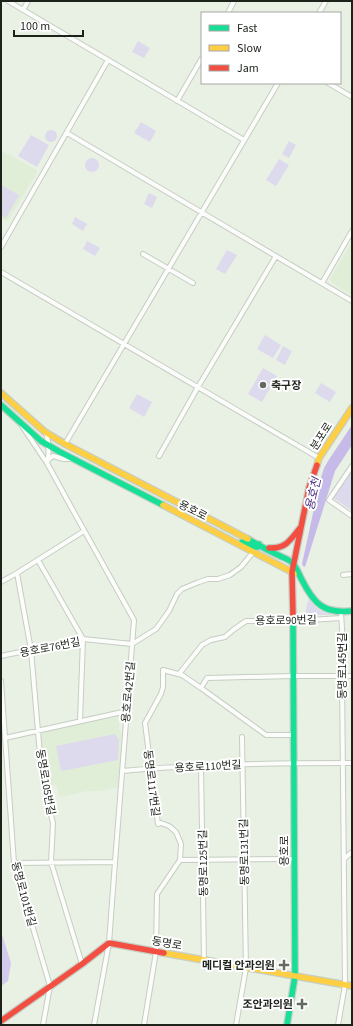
<svg xmlns="http://www.w3.org/2000/svg" width="353" height="1026" font-family="'Source Sans 3','Noto Sans KR',sans-serif">
<style>
.built{fill:#e0eed8}
.green{fill:#dddaee}
.forest{fill:#d3cbed}
.water{fill:#c6bae9}
.lines{fill:none;stroke-linecap:round;stroke-linejoin:round}
.street-casing{stroke:#c6cdc3;stroke-width:6}
.fast-casing{stroke:#c6cdc3;stroke-width:8}
.slow-casing{stroke:#c6cdc3;stroke-width:8}
.jam-casing{stroke:#c6cdc3;stroke-width:8}
.street{stroke:#fcfdfb;stroke-width:4}
.fast{stroke:#16e098;stroke-width:5.5}
.slow{stroke:#ffcf43;stroke-width:5.5}
.jam{stroke:#f24e42;stroke-width:5.5}
.poi-dot{fill:#646a61;stroke:#fff;stroke-width:1.5}
.labels{text-anchor:middle;stroke-width:4;stroke-linejoin:round;paint-order:stroke}
.poi-label{font-size:11px;font-weight:bold;fill:#1d221a;stroke:#fff;text-anchor:end}
.street-label{font-size:11px;fill:#1d221a;stroke:#fff}
.water-label{font-size:12px;font-style:italic;fill:#4d2e80;stroke:#fff}
</style>
<rect width="100%" height="100%" fill="#e8f1e4"/>
<path class="built" d="M1 150 38 171 7 222 1 218Z
M352 242V295L332 283 330 278Z
M119 716V729L123 736 118 787 103 790V791H87L60 797 56 785 47 786 43 765 40 733Z"/>
<path class="green" d="M138 41 150 48 144 58 132 52Z
M141 122 156 131 150 142 134 133Z
M45 136a6 6 0 1 1 12 0a6 6 0 1 1-12 0Z
M31 135 49 145 37 167 18 156Z
M289 141 296 145 289 158 282 154Z
M85 165a7 7 0 1 1 14 0a7 7 0 1 1-14 0Z
M279 159 289 165 276 186 266 180Z
M1 185 19 195 6 218 1 215Z
M149 193 157 197 152 208 144 204Z
M75 217 87 224 83 231 72 224Z
M87 241 100 248 95 256 83 249Z
M227 250 237 255 225 274 216 269Z
M265 335 281 345 273 358 257 349Z
M283 346 292 351 285 365 276 360Z
M263 368 277 376 262 402 248 394Z
M321 383 336 392 330 402 315 393Z
M137 394 152 402 144 417 129 408Z
M352 469V511L332 497Z
M309 599C315 609 321 612 332 615H305L307 604Z
M115 734 119 740 118 760 61 771 56 746Z"/>
<path class="forest" d="M1 931 11 963 8 981 1 986Z"/>
<path class="water" d="M352 425V445L335 471 305 567 303 566 302 564 320 481 324 468 328 461Z"/>
<g class="lines">
<defs>
<path id="street" d="M8 1 244 140
M23 10 28 1
M228 13 234 1
M319 13 326 1
M328 83 352 97
M177 101 202 58
M67 133 352 301
M1 247 108 60
M143 254 193 283
M1 272 319 458
M322 283 352 231
M22 426 47 463 70 505 134 620 115 862 109 943 94 1025
M46 433C49 442 49 450 48 459
M65 444 278 83
M159 456 198 387 276 256
M47 463 48 460 53 456 64 459H72
M352 466 329 500 352 516
M38 560 83 639 80 721
M17 573 31 650 41 766 45 791 53 823 51 862 82 964
M343 575 352 574
M1 582 17 573 84 531
M1 656 83 639 132 644 156 629 169 611 177 594 182 589 199 582 208 579H218L230 575 241 567 250 556 254 552
M179 674 202 645 211 640 225 637 233 630 246 621H293L341 618
M1 681 14 863 50 986 43 1025
M201 688 207 678 293 676H352
M5 738 127 711
M201 766 204 960
M122 771C198 764 275 763 352 763
M344 859 352 852
M180 860 294 859
M14 863 115 862
M144 1025 156 952 157 894 180 860 181 844 176 832 169 826 161 823 158 824 145 723 161 694 163 687V670L182 675 201 688 266 735H294
M236 1025 246 968 242 737
M338 1025 345 985 342 676 343 646 341 612"/>
<path id="fast" d="M1 405 41 441 60 452 163 505
M248 539C258 545 269 551 280 556 284 558 291 560 293 564 297 568 299 575 302 580 314 604 324 614 352 611
M242 542 252 547H258L259 544
M287 1025 295 976 293 615"/>
<path id="slow" d="M1 393 45 432 65 444 248 539
M317 465 319 458 352 408
M163 505 292 572 294 574
M164 953 352 986"/>
<path id="jam" d="M269 548C286 549 290 540 300 528
M293 615 292 572 309 488 317 465
M1 1021 82 964 109 943 164 953"/>
</defs>
<use href="#street" class="street-casing"/>
<use href="#fast" class="fast-casing"/>
<use href="#slow" class="slow-casing"/>
<use href="#jam" class="jam-casing"/>
<use href="#street" class="street"/>
<use href="#fast" class="fast"/>
<use href="#slow" class="slow"/>
<use href="#jam" class="jam"/>
</g>
<g class="poi-dot">
<circle cx="263" cy="385" r="4"/>
<path d="M282 959h4v4h4v4h-4v4h-4v-4h-4v-4h4z"/>
<path d="M300 998h4v4h4v4h-4v4h-4v-4h-4v-4h4z"/>
</g>
<g class="labels">
<g class="poi-label">
<text x="271" y="389" text-anchor="start">축구장</text>
<text x="275" y="969">메디컬 안과의원</text>
<text x="293" y="1008">조안과의원</text>
</g>
<g class="street-label">
<text transform="translate(321 436) rotate(-57)" y="4">분포로</text>
<text transform="translate(193 510) rotate(27)" y="4">용호로</text>
<text transform="translate(286 620) rotate(-1)" y="4">용호로90번길</text>
<text transform="translate(50 647) rotate(-11)" y="4">용호로76번길</text>
<text transform="translate(342 666) rotate(-90)" y="4">동명로145번길</text>
<text transform="translate(128 692) rotate(-85)" y="4">용호로42번길</text>
<text transform="translate(208 766) rotate(-3)" y="4">용호로110번길</text>
<text transform="translate(46 782) rotate(80)" y="4">동명로105번길</text>
<text transform="translate(152 783) rotate(83)" y="4">동명로117번길</text>
<text transform="translate(284 851) rotate(-90)" y="4">용호로</text>
<text transform="translate(244 852) rotate(-91)" y="4">동명로131번길</text>
<text transform="translate(203 863) rotate(-91)" y="4">동명로125번길</text>
<text transform="translate(24 894) rotate(75)" y="4">동명로101번길</text>
<text transform="translate(167 943) rotate(10)" y="4">동명로</text>
</g>
<g class="water-label">
<text transform="translate(313 494) rotate(-77)" y="4">용호천</text>
</g>
</g>
<rect width="353" height="1026" fill="none" stroke="#1d221a" stroke-width="4"/>
<rect x="201" y="12" width="140" height="72" fill="#ffffff" stroke="#a5a7a3"/>
<rect x="209" y="25" width="20" height="6" fill="#16e098" stroke="#a5a7a3"/>
<text x="237" y="32" font-size="12" fill="#1d221a">Fast</text>
<rect x="209" y="45" width="20" height="6" fill="#ffcf43" stroke="#a5a7a3"/>
<text x="237" y="52" font-size="12" fill="#1d221a">Slow</text>
<rect x="209" y="65" width="20" height="6" fill="#f24e42" stroke="#a5a7a3"/>
<text x="237" y="72" font-size="12" fill="#1d221a">Jam</text>
<path d="M14 30v6h69v-6" fill="none" stroke="#1d221a" stroke-width="2"/>
<text x="20" y="30" font-size="12" fill="#1d221a" stroke="#ffffff" stroke-width="3" paint-order="stroke">100 m</text>
</svg>
